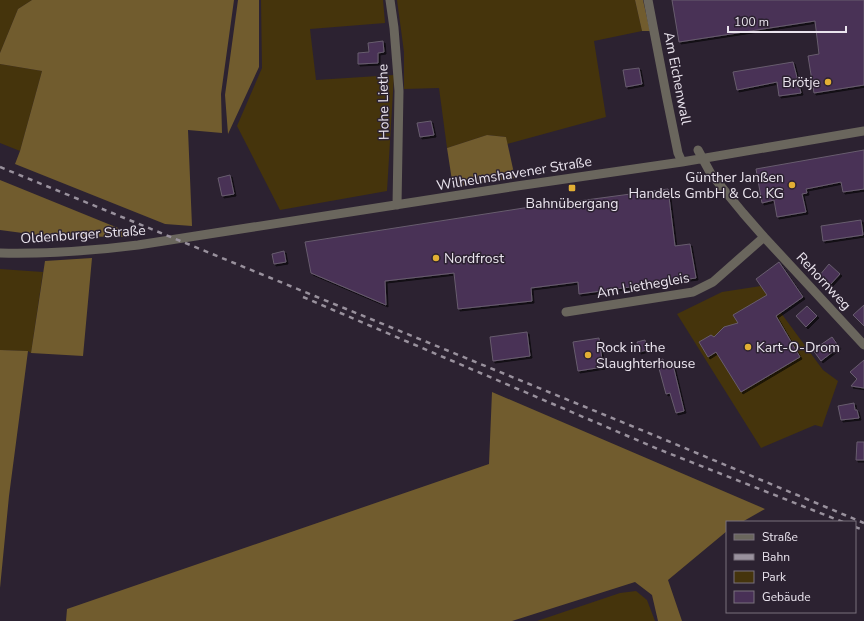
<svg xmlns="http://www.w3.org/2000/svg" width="864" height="621" font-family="'Nunito Sans',sans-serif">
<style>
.green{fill:#45340c}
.forest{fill:#715c2e}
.building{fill:#483056;stroke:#685d6e;filter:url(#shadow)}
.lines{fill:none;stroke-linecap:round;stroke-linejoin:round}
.minor{stroke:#6a665d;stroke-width:9}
.rail{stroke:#99919d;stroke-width:2.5;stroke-dasharray:5 5;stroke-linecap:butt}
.poi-dot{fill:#e2af34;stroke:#2c2231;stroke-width:1.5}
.labels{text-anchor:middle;stroke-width:3;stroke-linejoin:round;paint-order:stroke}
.street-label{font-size:14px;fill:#eae4ee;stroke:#2c2231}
.poi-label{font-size:14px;fill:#eae4ee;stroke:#2c2231;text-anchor:start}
</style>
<defs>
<filter id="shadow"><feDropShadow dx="2" dy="2" stdDeviation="0" flood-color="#0009"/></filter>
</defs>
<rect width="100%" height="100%" fill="#2c2231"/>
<path class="green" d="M0 0H32L18 9 0 53Z
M261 0H383L385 23 310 29 316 80 394 75 387 191 280 210 237 126 262 68Z
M397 0H635L642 31 594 41 606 117 507 144 506 137 487 135 447 148 439 88 404 89V52Z
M0 64 42 71 20 151 0 143Z
M0 269 43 272 31 353 28 351 0 350Z
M761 286 823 370 838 381 822 427 815 425 761 448 677 314 722 292Z
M636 591 647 600 655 621H537L620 593Z"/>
<path class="forest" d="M32 0H234L221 94 222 133 188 130 192 226 165 224 15 164 20 151 42 71 0 64V53L18 9Z
M238 0H259V67L228 134 225 95Z
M635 0H643L650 31H642Z
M487 135 506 137 515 178 453 187 447 148Z
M0 180 123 230 126 237 45 236 0 230Z
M92 258 83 356 31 353 45 261Z
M0 350 28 351 9 496 0 588Z
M492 392 765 509 742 522H727V531L668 580 682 621H658L652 595 635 582 512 621H66L67 609 489 464Z"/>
<path class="building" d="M672 0H864V85L814 93 808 56 819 54 815 21 679 42Z
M383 41 384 52 378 53V63L358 64V53L369 52 368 43Z
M793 62 801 93 779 96 777 82 737 90 733 72Z
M639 68 642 84 626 87 623 70Z
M431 121 434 135 420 137 417 123Z
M864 150V189L843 192 841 182 806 189 807 193 802 194 806 212 777 217 774 200 762 203 756 169Z
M230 175 234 194 222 196 218 178Z
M668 189 675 246 690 244 696 278 579 294 578 282 531 288 532 301 458 309 454 273 385 281 386 305 311 273 305 242 556 203V204Z
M861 220 863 235 823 241 821 226Z
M284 251 286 262 274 264 272 254Z
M779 262 803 297 776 316 800 357 741 392 716 352 708 357 699 342 711 335 714 337 724 327 738 323 733 315 767 295 756 279Z
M829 264 840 274 830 285 819 276Z
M864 305V326L853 315Z
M807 306 817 316 806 327 796 316Z
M527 332 530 356 493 361 490 337Z
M832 337 839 347 821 361 813 350Z
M599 338 603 367 578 371 573 342Z
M645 340 647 350 639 352 637 342Z
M663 359 665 367 673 365 684 411 676 413 670 393 666 394 657 361Z
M864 360V388L851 386 857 379 850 372Z
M854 403 855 410H857L859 418 841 420 838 406Z
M857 442H864V460H856Z"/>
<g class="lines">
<path class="minor" d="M390 0 394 28 399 91 397 205
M648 0 667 99 678 153 682 162
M764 237 864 345
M0 253C47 254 92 251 138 245L517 186 682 162 864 131
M566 312 693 292 713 282 764 237 743 213 711 174 698 150"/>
<path class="rail" d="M0 167 656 436 864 523
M303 297 658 449 843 522
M855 527 864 530"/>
</g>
<g class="poi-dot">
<circle cx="828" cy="82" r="4"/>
<circle cx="792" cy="185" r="4"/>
<rect x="568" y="184" width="8" height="8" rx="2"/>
<circle cx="436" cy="258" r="4"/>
<circle cx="748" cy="347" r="4"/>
<circle cx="588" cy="355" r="4"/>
</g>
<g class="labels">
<g class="street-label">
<text transform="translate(678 78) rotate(79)" y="5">Am Eichenwall</text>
<text transform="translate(383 102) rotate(-91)" y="5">Hohe Liethe</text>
<text transform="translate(514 173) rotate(-9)" y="5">Wilhelmshavener Straße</text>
<text transform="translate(83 234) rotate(-4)" y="5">Oldenburger Straße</text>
<text transform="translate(824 281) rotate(47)" y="5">Rehornweg</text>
<text transform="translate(643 285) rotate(-10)" y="5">Am Liethegleis</text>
</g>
<g class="poi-label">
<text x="820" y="87" text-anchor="end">Brötje</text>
<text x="784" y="182" text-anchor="end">Günther Janßen<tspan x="784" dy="16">Handels GmbH &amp; Co. KG</tspan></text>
<text x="572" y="208" text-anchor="middle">Bahnübergang</text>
<text x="444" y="263">Nordfrost</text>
<text x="596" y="352">Rock in the<tspan x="596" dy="16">Slaughterhouse</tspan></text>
<text x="756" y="352">Kart-O-Drom</text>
</g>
</g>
<rect x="726" y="521" width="130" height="92" fill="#2c2231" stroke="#78707d"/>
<rect x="734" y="534" width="20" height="6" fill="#6a665d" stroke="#78707d"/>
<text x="762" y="541" font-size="12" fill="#eae4ee">Straße</text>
<rect x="734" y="554" width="20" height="6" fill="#99919d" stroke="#78707d"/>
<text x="762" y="561" font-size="12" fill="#eae4ee">Bahn</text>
<rect x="734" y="571" width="20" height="12" fill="#45340c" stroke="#78707d"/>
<text x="762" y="581" font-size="12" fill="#eae4ee">Park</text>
<rect x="734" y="591" width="20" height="12" fill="#483056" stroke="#78707d"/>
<text x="762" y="601" font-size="12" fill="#eae4ee">Gebäude</text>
<path d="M728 26v6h118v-6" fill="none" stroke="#eae4ee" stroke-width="2"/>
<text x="734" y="26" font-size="12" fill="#eae4ee" stroke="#2c2231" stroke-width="3" paint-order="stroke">100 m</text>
</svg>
